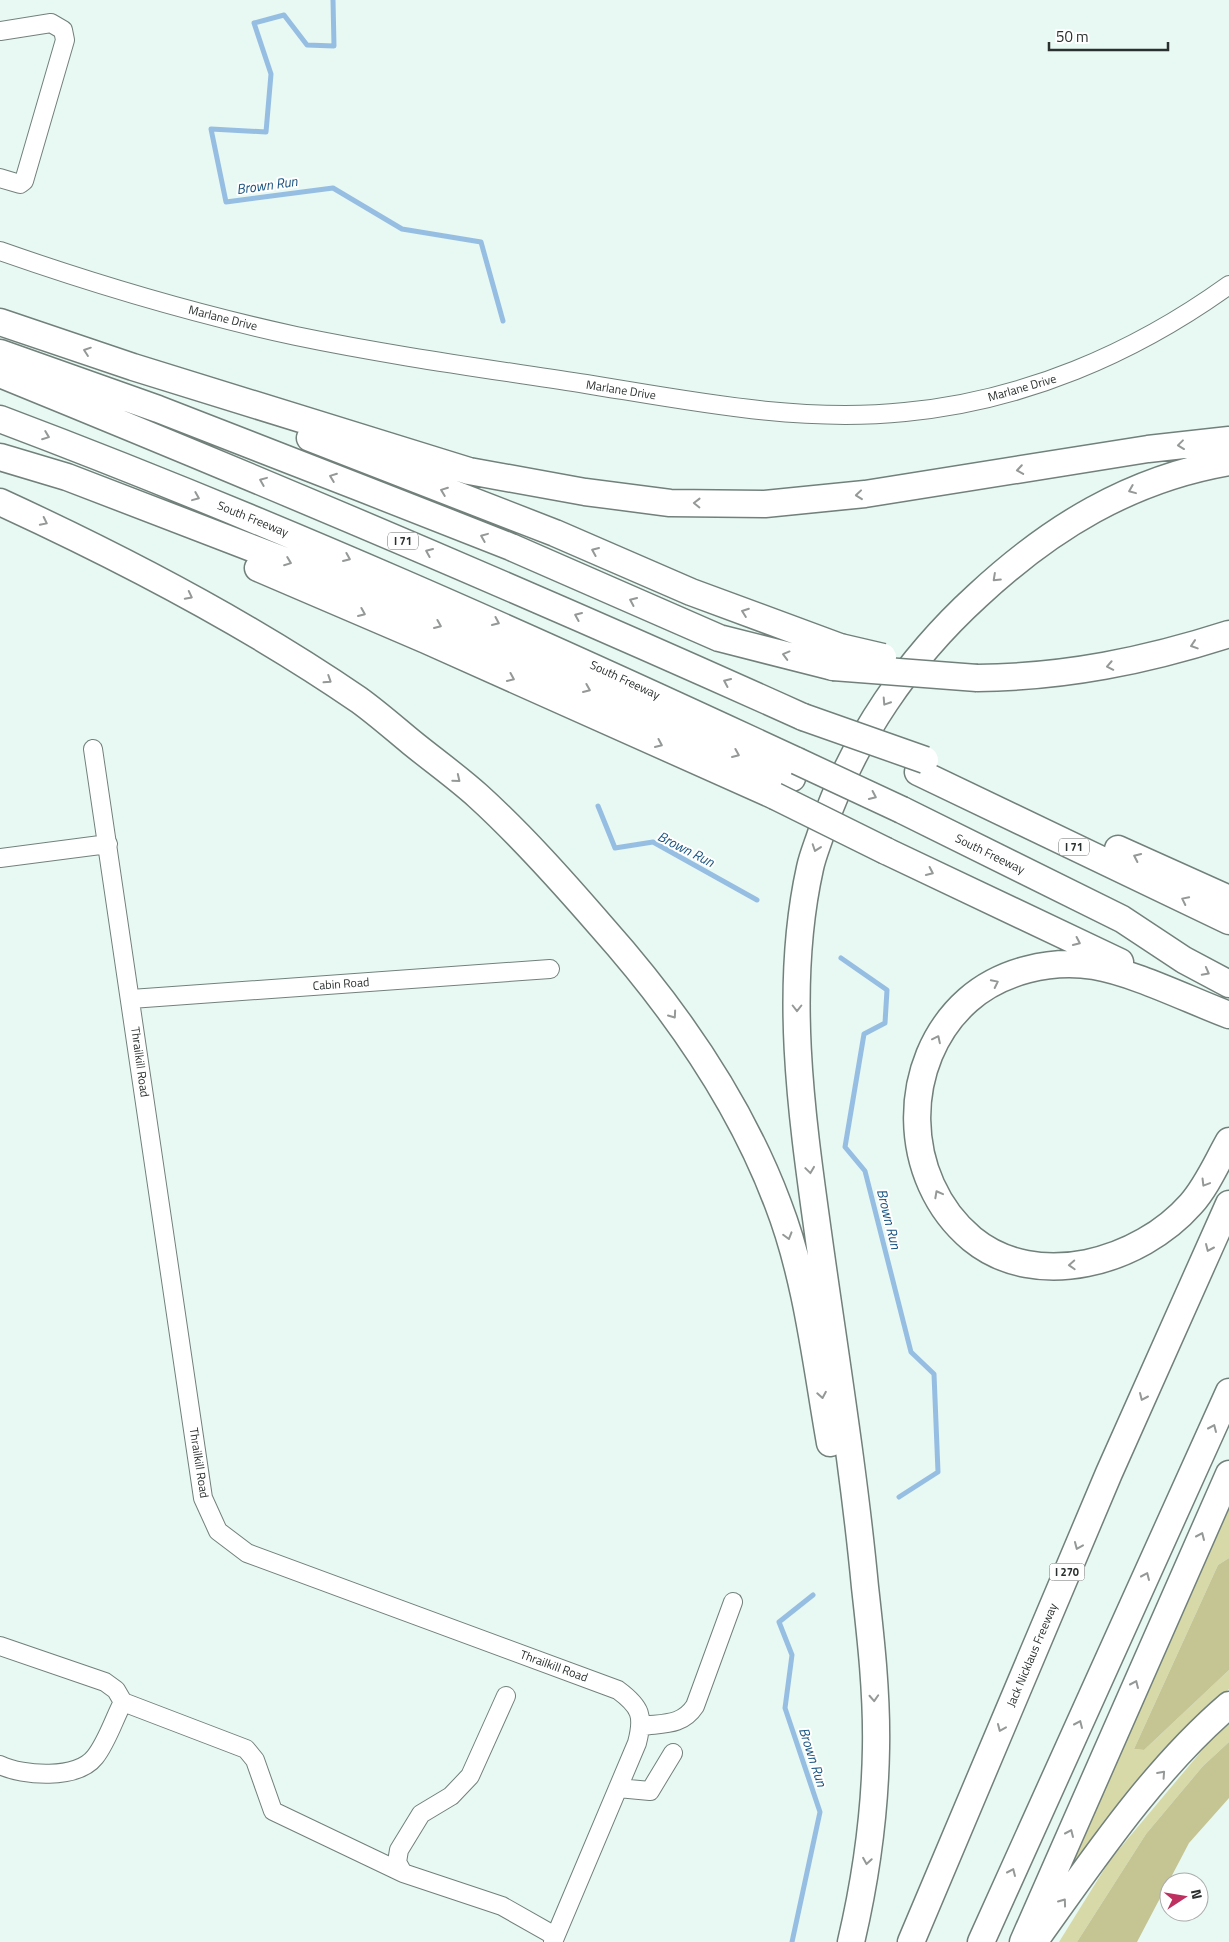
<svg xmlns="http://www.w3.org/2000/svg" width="1229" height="1942" font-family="'Titillium Web',sans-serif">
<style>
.green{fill:#d8d9a9}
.forest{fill:#c5c593}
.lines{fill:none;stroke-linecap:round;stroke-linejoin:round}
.stream{stroke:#96bee2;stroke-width:5}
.minor-casing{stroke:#72807c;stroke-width:20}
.highway-casing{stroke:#72807c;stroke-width:29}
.minor{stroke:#fff;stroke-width:18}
.highway{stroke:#fff;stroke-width:26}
.highway-bridge-casing{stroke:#72807c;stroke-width:29;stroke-linecap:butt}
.highway-bridge{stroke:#fff;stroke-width:26}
.oneway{stroke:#949897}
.labels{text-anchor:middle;stroke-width:4;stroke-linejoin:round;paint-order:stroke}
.shield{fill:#fff;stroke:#6a6e6d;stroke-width:1}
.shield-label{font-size:11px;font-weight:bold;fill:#2a302f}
.street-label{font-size:12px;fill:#2a302f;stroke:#fff}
.water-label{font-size:14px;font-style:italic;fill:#175381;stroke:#fff}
</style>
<rect width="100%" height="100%" fill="#e8f8f3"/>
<path class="green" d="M1229 1509V1558L1218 1565 1134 1749 1144 1750 1229 1670V1689L1184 1733 1076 1864H1072Z
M1229 1724V1742L1203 1766 1146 1834 1077 1942H1059L1110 1860 1209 1742Z"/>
<path class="forest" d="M1229 1558V1670L1144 1750 1134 1749 1218 1565Z
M1229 1742V1798L1189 1843 1137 1942H1077L1146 1834 1203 1766Z"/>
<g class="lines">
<path class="stream" d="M333 0 334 46 307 45 284 15 254 23 271 74 266 132 211 129 226 202 333 188 402 229 481 242 503 321
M598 806 615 848 653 842 757 900
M841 958 887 990 885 1023 864 1034 845 1147 865 1171 911 1352 934 1374 938 1472 899 1497
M792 1942 820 1812 785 1708 792 1655 779 1622 813 1595"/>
<defs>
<path id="minor" d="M0 31 51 23 63 30 65 40 24 181 20 184 0 178
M0 251C97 285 195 314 296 336 392 356 489 369 586 384 691 401 798 423 905 412 1023 401 1133 354 1229 285
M93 749 203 1498 218 1531 247 1553 618 1690C641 1707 644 1716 637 1743L553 1942
M0 858 108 844
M131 999 550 969
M0 1646 105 1682 116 1690 123 1702 246 1749 255 1760 273 1811 403 1873
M506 1696 470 1776 451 1796 421 1814 399 1850 397 1862 403 1873 502 1906 555 1936
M642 1726C663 1723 682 1726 695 1706L733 1602
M0 1765C23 1776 77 1780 95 1757 107 1742 114 1719 123 1702
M618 1788 650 1791 673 1753"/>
<path id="highway" d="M0 322 133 367 469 471 585 492 670 503 765 504 865 494 1148 449 1229 440
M0 353 158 409 366 490 511 547 719 638 833 667
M0 374C270 484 537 597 803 717
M0 419C271 521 535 639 797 761
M310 438 555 533 691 592 840 647
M0 457 67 477 322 575 792 778
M0 502C124 559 247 623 359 700 377 713 394 728 411 742 433 760 457 777 478 796 522 836 562 881 601 926 674 1008 739 1100 778 1204 807 1279 816 1364 830 1443
M258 568 426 640 775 796
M977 678C1065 677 1145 661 1229 634
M918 772 1229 921
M902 810 1122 919 1184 960 1229 984
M1118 849 1229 899
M886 851 1120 962
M1229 1015C1189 1000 1135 973 1094 966 1051 959 1001 971 968 1000 899 1061 900 1179 972 1239 1037 1292 1140 1262 1191 1204 1207 1186 1217 1162 1229 1141
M851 1942C866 1878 875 1813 876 1748 877 1694 871 1640 865 1587 854 1471 835 1355 819 1240 802 1118 783 990 810 868 813 854 819 841 823 827 854 738 908 659 977 596 1050 528 1130 479 1229 462
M911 1942 1109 1473 1229 1204
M981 1942 1229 1392
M1023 1942 1229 1474
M1034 1942C1093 1860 1152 1771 1229 1705"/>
</defs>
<use href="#minor" class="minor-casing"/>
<use href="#highway" class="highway-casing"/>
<use href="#minor" class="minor"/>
<use href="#highway" class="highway"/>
<defs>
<path id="highway-bridge" d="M840 647 883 657
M833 667 977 678
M803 717 925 760
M797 761 902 810
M775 796 886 851"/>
</defs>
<use href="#highway-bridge" class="highway-bridge-casing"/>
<use href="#highway-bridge" class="highway-bridge"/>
</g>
<defs><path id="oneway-chevron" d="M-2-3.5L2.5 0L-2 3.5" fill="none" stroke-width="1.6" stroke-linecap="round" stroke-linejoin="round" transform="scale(1.25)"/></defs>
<g class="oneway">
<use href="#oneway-chevron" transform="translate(87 351) rotate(-161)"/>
<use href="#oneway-chevron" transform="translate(46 436) rotate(21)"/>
<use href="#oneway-chevron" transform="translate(1181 445) rotate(173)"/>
<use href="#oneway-chevron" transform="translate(1020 470) rotate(171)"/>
<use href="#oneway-chevron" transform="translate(333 477) rotate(-159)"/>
<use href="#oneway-chevron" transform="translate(263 481) rotate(-158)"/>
<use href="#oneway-chevron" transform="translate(1132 490) rotate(158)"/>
<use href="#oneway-chevron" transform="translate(444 491) rotate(-159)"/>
<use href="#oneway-chevron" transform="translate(859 495) rotate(174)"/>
<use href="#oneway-chevron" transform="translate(196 497) rotate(22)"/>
<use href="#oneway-chevron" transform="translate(697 503) rotate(-179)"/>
<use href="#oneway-chevron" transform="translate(44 522) rotate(26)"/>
<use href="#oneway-chevron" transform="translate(484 537) rotate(-158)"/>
<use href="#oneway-chevron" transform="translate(595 551) rotate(-157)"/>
<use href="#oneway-chevron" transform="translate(429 552) rotate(-157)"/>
<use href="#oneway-chevron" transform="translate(347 558) rotate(23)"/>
<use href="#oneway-chevron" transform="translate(288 562) rotate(21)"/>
<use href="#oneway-chevron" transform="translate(996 578) rotate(137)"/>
<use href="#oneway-chevron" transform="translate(189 596) rotate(27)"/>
<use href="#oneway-chevron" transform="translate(633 601) rotate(-156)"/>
<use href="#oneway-chevron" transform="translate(745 612) rotate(-160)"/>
<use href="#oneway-chevron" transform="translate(362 613) rotate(23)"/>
<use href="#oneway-chevron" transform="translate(578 616) rotate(-157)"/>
<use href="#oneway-chevron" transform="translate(496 622) rotate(24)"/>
<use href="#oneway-chevron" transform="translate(438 625) rotate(23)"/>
<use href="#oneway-chevron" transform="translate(1194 645) rotate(162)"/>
<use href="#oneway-chevron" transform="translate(786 655) rotate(-165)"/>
<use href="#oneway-chevron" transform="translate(1110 666) rotate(169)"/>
<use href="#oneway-chevron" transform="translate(511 678) rotate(24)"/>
<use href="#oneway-chevron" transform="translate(328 680) rotate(33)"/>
<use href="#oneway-chevron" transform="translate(727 682) rotate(-156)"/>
<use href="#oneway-chevron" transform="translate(587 689) rotate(23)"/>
<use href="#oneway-chevron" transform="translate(886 702) rotate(123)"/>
<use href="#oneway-chevron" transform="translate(659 744) rotate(24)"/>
<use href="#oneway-chevron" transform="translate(736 754) rotate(23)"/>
<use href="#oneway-chevron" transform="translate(457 779) rotate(39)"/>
<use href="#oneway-chevron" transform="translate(873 796) rotate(25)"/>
<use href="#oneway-chevron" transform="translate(816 848) rotate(109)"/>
<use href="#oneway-chevron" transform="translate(1137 857) rotate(-155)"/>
<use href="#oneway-chevron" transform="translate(930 872) rotate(25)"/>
<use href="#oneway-chevron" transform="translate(1185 900) rotate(-154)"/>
<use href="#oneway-chevron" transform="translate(1077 942) rotate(25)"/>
<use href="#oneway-chevron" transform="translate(1206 972) rotate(28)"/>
<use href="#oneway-chevron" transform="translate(995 983) rotate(-26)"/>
<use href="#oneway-chevron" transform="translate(797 1008) rotate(90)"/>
<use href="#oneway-chevron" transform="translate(673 1015) rotate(55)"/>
<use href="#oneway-chevron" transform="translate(937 1039) rotate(-64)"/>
<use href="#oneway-chevron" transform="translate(810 1170) rotate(82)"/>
<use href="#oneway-chevron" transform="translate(1205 1183) rotate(121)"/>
<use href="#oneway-chevron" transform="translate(938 1194) rotate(-118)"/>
<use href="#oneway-chevron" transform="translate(788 1236) rotate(74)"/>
<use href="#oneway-chevron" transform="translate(1209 1248) rotate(114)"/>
<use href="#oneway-chevron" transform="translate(1072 1265) rotate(177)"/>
<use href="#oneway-chevron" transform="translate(822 1395) rotate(80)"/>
<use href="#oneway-chevron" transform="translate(1143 1397) rotate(114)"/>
<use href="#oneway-chevron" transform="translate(1213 1428) rotate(-66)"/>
<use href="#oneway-chevron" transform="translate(1201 1536) rotate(-66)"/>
<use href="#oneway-chevron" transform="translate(1078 1546) rotate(113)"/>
<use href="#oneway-chevron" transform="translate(1146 1576) rotate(-66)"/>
<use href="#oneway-chevron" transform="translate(1135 1684) rotate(-66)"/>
<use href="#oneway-chevron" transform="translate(874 1698) rotate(87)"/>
<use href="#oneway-chevron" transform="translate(1079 1724) rotate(-66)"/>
<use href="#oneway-chevron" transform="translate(1001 1728) rotate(113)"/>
<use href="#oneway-chevron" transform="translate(1162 1774) rotate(-48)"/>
<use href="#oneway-chevron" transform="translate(1070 1833) rotate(-66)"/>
<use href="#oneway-chevron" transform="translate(867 1861) rotate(99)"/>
<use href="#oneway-chevron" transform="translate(1012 1872) rotate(-66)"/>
<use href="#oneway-chevron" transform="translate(1063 1902) rotate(-54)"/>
</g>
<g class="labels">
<g class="shield">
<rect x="388" y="532.5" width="30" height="17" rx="4"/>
<rect x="1059" y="838.5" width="30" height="17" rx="4"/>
<rect x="1049.5" y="1563.5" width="35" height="17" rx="4"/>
</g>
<g class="shield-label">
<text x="403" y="545">I 71</text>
<text x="1074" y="851">I 71</text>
<text x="1067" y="1576">I 270</text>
</g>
<g class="street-label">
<text transform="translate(223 318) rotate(14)" y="4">Marlane Drive</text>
<text transform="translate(1022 388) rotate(-16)" y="4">Marlane Drive</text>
<text transform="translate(621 390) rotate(9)" y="4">Marlane Drive</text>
<text transform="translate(253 519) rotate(22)" y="4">South Freeway</text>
<text transform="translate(625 680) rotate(25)" y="4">South Freeway</text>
<text transform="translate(990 854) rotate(26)" y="4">South Freeway</text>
<text transform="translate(341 984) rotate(-4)" y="4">Cabin Road</text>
<text transform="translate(140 1062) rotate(82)" y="4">Thrailkill Road</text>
<text transform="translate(199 1463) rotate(81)" y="4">Thrailkill Road</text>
<text transform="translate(1032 1655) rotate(-67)" y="4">Jack Nicklaus Freeway</text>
<text transform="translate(554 1666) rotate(20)" y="4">Thrailkill Road</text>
</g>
<g class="water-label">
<text transform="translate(267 185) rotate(-8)" y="5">Brown Run</text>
<text transform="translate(686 849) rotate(27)" y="5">Brown Run</text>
<text transform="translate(889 1219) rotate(76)" y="5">Brown Run</text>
<text transform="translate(813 1757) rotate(72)" y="5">Brown Run</text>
</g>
</g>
<g transform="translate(1184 1897) rotate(78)"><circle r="24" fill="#ffffff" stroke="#aaacac"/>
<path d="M0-4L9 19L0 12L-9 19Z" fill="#bd3060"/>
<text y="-8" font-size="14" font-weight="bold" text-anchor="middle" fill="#2a302f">N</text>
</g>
<path d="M1049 42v8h119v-8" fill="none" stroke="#2a302f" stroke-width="2.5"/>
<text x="1056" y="42" font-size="15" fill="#2a302f" stroke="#ffffff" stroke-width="4" paint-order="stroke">50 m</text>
</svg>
